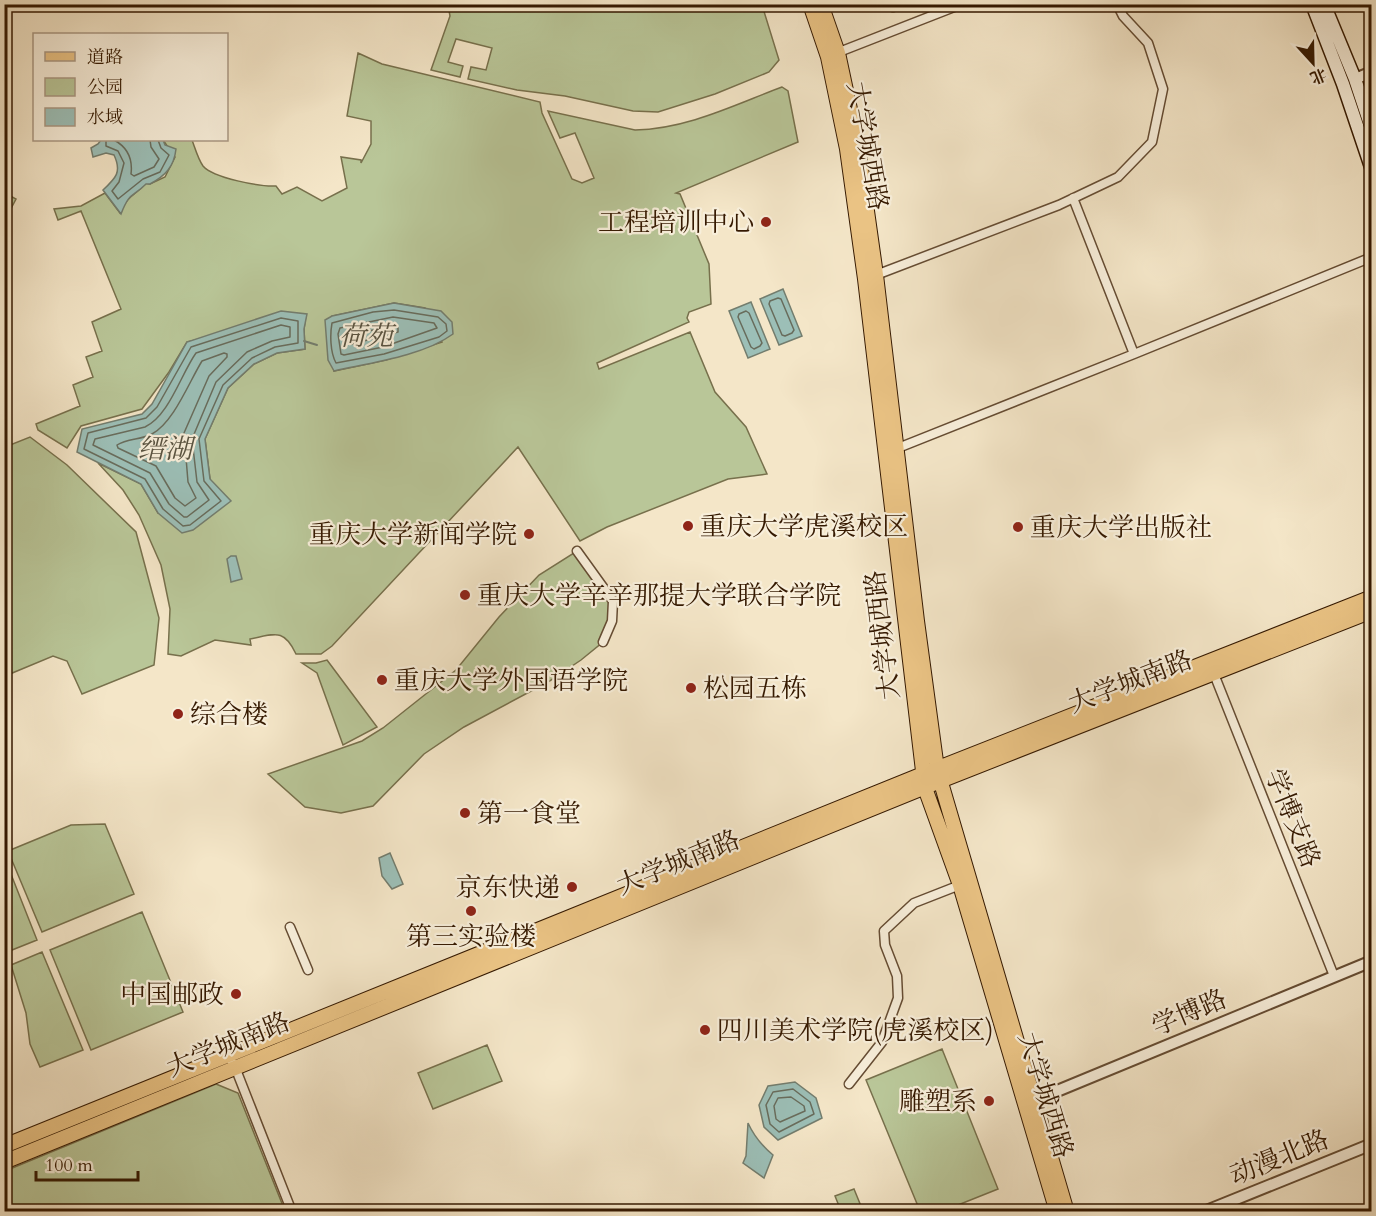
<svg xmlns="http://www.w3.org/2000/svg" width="1376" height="1216" font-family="Cardo,'Noto Serif SC',serif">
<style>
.green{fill:#b9c698;stroke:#77704c;stroke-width:1.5;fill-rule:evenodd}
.water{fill:#9cbfb7;stroke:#737d6e;stroke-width:1.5}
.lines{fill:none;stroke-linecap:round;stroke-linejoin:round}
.shore{stroke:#686c5c;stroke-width:1.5}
.stream{stroke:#737d6e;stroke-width:2}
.minor-casing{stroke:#654c33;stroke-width:11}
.tertiary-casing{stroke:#654c33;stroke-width:14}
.secondary-casing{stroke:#351901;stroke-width:15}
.primary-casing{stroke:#351901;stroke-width:16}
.minor{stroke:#f8efdb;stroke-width:8}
.tertiary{stroke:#f8efdb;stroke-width:10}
.secondary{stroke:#f8efdb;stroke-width:12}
.primary{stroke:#eac384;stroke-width:14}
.poi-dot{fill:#8f2418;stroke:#f8efdb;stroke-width:2}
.labels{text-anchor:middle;stroke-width:4.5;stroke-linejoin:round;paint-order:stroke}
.street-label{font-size:26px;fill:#351901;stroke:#f8efdb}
.poi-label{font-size:26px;fill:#351901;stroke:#f8efdb;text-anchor:start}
.water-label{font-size:27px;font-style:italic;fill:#595341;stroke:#f8efdb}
</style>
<rect width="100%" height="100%" fill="#f4e6c8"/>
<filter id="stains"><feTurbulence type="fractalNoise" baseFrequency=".00333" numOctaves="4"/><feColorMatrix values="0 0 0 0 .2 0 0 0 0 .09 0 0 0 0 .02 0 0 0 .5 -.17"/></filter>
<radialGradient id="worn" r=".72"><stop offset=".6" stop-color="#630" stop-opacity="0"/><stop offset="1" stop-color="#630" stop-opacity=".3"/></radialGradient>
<path class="green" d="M448 5H762L779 60 769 72 715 94 658 112 633 111 565 96 517 90 468 79 471 67 486 70 492 48 456 39 448 62 463 66 460 77 431 70 450 16Z
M358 53 382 64 540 102 542 113 572 179 582 183 594 178 575 133 560 138 548 111 635 130C687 129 734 105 782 87L788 91 798 142 676 193 680 194 709 264 711 304 689 312 687 318 689 322 597 363 599 369 690 332 715 392 746 427 767 474 728 479 607 527 580 541 518 447 332 646 321 654H296C284 628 275 634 250 639L251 645 215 640 181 656 168 654 170 609 161 565 139 515 123 490 98 463 141 484 158 513 210 479 205 439 228 388 254 364 277 353 305 349 304 329 306 315 187 342 169 372 142 409 81 426 67 448 38 430 36 424 80 406 73 385 93 377 86 357 102 351 92 322 121 309 81 211 58 220 54 209 81 206 105 193 120 213C130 192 133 198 146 183L150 184 165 177 175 157 163 140H192C195 148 198 159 203 166 213 178 261 187 276 186L282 194 297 187 322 201 347 188 341 157 361 160V163L371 144V121L347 116ZM394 303 425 308 442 342 386 360 334 371 332 316Z
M5 193 16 199 5 220Z
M30 437 67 465 136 532 159 618 154 665 82 694 67 661 53 656 5 676V447Z
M577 551 613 601 603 642 581 660 548 682 464 727 424 754 373 806 341 813 305 807 268 774 362 741 383 728 456 670 499 617 539 575Z
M327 660 377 727 343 745 317 673 302 663H316Z
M105 824 134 894 42 932 8 851 71 825Z
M5 859 37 940 7 952 4 947Z
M142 912 183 1012 91 1050 50 950Z
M42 952 83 1050 40 1067 30 1044 26 1013 11 965Z
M487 1045 502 1081 433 1109 418 1073Z
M942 1049 998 1189 943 1211H920L866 1080Z
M216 1084 238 1093 285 1211H5V1171Z
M854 1189 863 1211H841L835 1196Z"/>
<path class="water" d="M101 140H163L165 145 176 149C174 167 165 176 150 184H146C132 198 130 191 121 214L103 190C116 178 122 172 114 155L106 153 93 157 91 148 98 144Z
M783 289 802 336 779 345 760 299Z
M751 302 770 349 748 358 729 311Z
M394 303 441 311 452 322 453 334C423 356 370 363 334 371L328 360 325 320 332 316Z
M281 311 307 314 304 329 305 349 277 353 254 364 228 388 205 439 210 479 231 501 193 530 182 533 158 513 141 484 77 452 82 429 142 414 152 404 187 342Z
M231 556H236L242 579 231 582 227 559Z
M390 853 403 884 392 889 382 876 379 858Z
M795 1082 816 1098 822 1118 778 1140 764 1127 759 1105 768 1086Z
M748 1123C754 1136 762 1146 773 1155L764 1178 743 1163 746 1156Z"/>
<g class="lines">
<path class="shore" d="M106 140V146L118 151 124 163 119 182 112 191 118 199 143 179 160 172 169 155 161 148 158 140
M114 140C127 147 133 158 131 174L134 176 154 167 159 159 151 147 150 140
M778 298 781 299 794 330 792 333 785 336 782 335 769 304 770 301Z
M394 310 438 317 446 324 447 331 439 337 384 354 336 363C330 352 330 334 332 323L373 312Z
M746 311 749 313 762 343 760 346 754 349 751 347 738 317 739 314Z
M393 317 434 323 437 328 383 347 344 355 341 354 338 334 340 328Z
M281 318 298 321V343L275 347 252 358 223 385 199 439 204 481 221 501 190 525 183 526 163 509 145 479 84 449 88 433 146 418 157 407 191 347Z
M281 325 290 327V337L272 341 247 352 216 382 192 439 197 482 209 500 187 517H184L169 504 150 473 93 445 95 439 145 427C169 416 181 374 196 353Z
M392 326 398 328V332L352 344 348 342 350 335Z
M224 353 227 354V357L209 376 184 433 188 482 196 498 185 506 175 498 156 466 118 448 117 445C127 438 141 440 152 434 174 422 189 382 202 361Z
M793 1089 810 1102 814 1114 779 1132 770 1124 766 1105 773 1092Z
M791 1097 804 1106 805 1111 780 1122 776 1119 774 1106 778 1098Z"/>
<path class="stream" d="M304 341 317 345"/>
<defs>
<path id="minor" d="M885 4 893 7 901 4
M834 54 962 4
M1073 198 1134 354
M876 275 1059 205 1118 177 1152 142 1163 89 1148 43 1123 16 1117 4
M893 450 1134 354 1372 257
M577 551 613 601 612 621 603 642
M1214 674 1334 976
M290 927 308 970
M228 1055 235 1067 292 1212
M849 1084 882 1042 898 998 897 976 885 945 884 931 914 903 960 885"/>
<path id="tertiary" d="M1355 79 1372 72
M1028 1103 1372 961
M1204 1212 1372 1144"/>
<path id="secondary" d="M1312 4 1343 84 1372 170
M1324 4 1355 79 1372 130"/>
<path id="primary" d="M810 4 828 57 847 149 865 279 925 788 960 885 1057 1212
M821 4 838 53 858 147 876 275 917 621 937 769 1067 1212
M4 1146 923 774 1372 597
M4 1162 940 781 1372 611"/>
</defs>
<use href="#minor" class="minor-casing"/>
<use href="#tertiary" class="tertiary-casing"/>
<use href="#secondary" class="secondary-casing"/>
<use href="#primary" class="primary-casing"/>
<use href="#minor" class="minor"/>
<use href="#tertiary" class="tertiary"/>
<use href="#secondary" class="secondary"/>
<use href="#primary" class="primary"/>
</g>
<g class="poi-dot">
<circle cx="766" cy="222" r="6"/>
<circle cx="688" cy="526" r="6"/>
<circle cx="1018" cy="527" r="6"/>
<circle cx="529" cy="534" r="6"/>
<circle cx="465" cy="595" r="6"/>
<circle cx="382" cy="680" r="6"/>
<circle cx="691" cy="688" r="6"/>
<circle cx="178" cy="714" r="6"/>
<circle cx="465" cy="813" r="6"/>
<circle cx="572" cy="887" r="6"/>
<circle cx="471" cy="911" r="6"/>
<circle cx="236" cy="994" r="6"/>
<circle cx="705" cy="1030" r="6"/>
<circle cx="989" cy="1101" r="6"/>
</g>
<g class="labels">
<g class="street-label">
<text transform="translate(868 146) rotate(80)" y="9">大学城西路</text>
<text transform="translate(882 635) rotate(-97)" y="9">大学城西路</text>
<text transform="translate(1130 681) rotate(-21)" y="9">大学城南路</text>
<text transform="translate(1293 818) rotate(68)" y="9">学博支路</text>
<text transform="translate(678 862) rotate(-22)" y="9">大学城南路</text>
<text transform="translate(1189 1012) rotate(-23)" y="9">学博路</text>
<text transform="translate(228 1044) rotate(-22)" y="9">大学城南路</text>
<text transform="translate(1046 1095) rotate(73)" y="9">大学城西路</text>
<text transform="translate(1279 1157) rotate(-22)" y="9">动漫北路</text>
</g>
<g class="poi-label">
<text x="754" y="231" text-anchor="end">工程培训中心</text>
<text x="700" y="535">重庆大学虎溪校区</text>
<text x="1030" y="536">重庆大学出版社</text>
<text x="517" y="543" text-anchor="end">重庆大学新闻学院</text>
<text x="477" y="604">重庆大学辛辛那提大学联合学院</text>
<text x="394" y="689">重庆大学外国语学院</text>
<text x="703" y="697">松园五栋</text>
<text x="190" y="723">综合楼</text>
<text x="477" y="822">第一食堂</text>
<text x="560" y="896" text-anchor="end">京东快递</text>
<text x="471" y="945" text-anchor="middle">第三实验楼</text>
<text x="224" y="1003" text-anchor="end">中国邮政</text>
<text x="717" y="1039">四川美术学院(虎溪校区)</text>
<text x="977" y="1110" text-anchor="end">雕塑系</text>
</g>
<g class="water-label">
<text x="366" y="345">荷苑</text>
<text x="165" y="458">缙湖</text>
</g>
</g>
<rect width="1376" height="1216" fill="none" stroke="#f4e6c8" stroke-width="24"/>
<rect x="6" y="6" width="1364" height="1204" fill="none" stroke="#351901" stroke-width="3"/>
<rect x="12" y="12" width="1352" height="1192" fill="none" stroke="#351901" stroke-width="1.5"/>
<rect x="33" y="33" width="195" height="108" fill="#f8efdb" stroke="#aa9984" stroke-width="1.5"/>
<rect x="45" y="52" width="30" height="9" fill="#eac384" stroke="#aa9984" stroke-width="1.5"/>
<text x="87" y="63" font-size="18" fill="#351901">道路</text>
<rect x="45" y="78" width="30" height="18" fill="#b9c698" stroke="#aa9984" stroke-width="1.5"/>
<text x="87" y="93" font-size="18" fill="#351901">公园</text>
<rect x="45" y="108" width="30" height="18" fill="#9cbfb7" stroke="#aa9984" stroke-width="1.5"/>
<text x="87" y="123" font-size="18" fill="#351901">水域</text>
<g transform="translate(1313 63) rotate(158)" stroke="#f8efdb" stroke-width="4.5" paint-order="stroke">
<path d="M0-4.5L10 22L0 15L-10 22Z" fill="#351901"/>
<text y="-9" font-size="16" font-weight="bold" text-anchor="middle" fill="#351901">北</text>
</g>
<path d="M36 1171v9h102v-9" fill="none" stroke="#351901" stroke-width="3"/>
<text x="45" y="1171" font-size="18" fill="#351901" stroke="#f8efdb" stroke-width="4.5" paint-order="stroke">100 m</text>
<rect width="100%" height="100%" filter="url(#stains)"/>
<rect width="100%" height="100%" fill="url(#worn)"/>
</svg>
